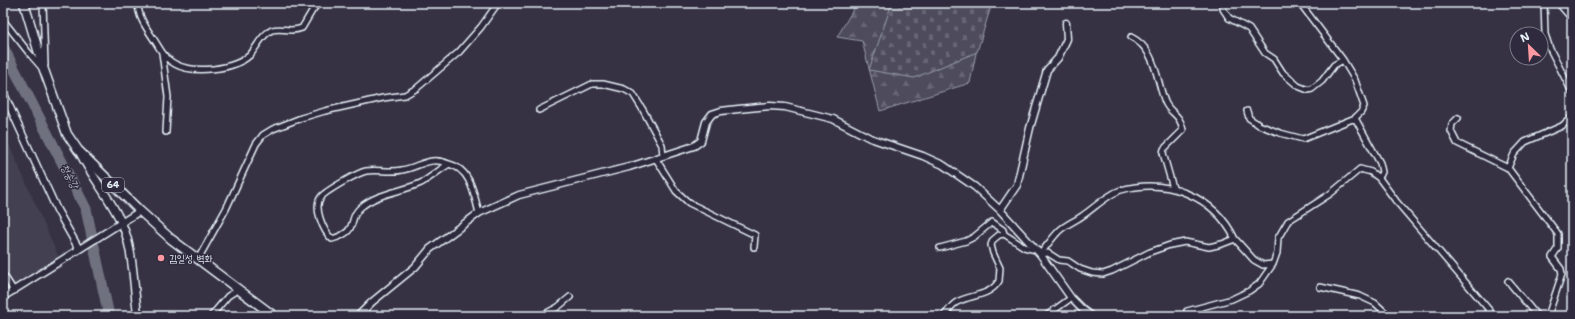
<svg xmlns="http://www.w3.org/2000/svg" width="1575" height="319" font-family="'Shantell Sans','Poor Story',sans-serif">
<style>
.built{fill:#433f51}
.forest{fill:url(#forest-firs);stroke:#9a9eaa}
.cemetery{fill:url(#cemetery-stones);stroke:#9a9eaa}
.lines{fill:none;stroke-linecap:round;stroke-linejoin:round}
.river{stroke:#70717f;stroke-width:11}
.minor-casing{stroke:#e8f1f8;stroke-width:8}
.tertiary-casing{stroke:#e8f1f8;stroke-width:9}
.secondary-casing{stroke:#e8f1f8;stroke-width:10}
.primary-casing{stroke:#e8f1f8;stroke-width:11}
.minor{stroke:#2f2a3d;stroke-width:5}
.tertiary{stroke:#2f2a3d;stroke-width:6}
.secondary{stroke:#2f2a3d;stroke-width:7}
.primary{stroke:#2f2a3d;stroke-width:8}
.poi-dot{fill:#ff9aa2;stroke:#2f2a3d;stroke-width:1.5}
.labels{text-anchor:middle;stroke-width:3;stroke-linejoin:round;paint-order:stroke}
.shield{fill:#2f2a3d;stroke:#b0b5c0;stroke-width:1}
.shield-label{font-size:9px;font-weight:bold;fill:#e8f1f8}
.poi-label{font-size:10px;fill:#e8f1f8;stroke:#2f2a3d;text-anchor:start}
.water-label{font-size:11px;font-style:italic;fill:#b2b7c2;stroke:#2f2a3d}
</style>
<defs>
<pattern id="forest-firs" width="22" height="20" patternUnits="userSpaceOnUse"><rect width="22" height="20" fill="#4d4b5c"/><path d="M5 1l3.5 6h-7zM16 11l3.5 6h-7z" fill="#676574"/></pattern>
<pattern id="cemetery-stones" width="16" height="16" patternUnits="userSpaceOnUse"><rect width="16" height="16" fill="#4d4b5c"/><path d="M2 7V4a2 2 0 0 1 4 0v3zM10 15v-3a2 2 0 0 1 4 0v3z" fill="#676574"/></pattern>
</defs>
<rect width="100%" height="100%" fill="#363244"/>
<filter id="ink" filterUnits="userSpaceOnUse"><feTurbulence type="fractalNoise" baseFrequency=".025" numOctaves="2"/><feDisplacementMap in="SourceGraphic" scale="8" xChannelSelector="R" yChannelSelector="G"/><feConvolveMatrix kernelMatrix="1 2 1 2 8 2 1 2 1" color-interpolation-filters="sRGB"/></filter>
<g filter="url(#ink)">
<path class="built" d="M3 130 63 267 3 297Z"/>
<path class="forest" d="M857 3H986L970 83 880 111 862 41 837 37Z"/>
<path class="cemetery" d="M892 3H992L977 52 914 78 869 70Z"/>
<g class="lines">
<path class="river" d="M3 47 86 209 109 316"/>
<defs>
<path id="minor" d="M43 3 45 65
M138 3C138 20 150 32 158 46 162 53 167 60 175 64 193 74 234 70 250 55 257 47 262 34 272 30 282 27 290 33 302 28L312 11 318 3
M1223 3V9L1229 18 1249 29 1265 53 1274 59 1283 73 1298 86 1308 90 1312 89 1322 81 1334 65 1343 60
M1544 3 1545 34 1550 49 1572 92
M3 20 29 53 42 68
M1131 37C1156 49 1156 79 1165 102 1170 114 1180 113 1183 130L1164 149 1163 153 1173 188
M162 53 168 97 166 132
M539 110 592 84H603L624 89 633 94 643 110 662 145 663 156
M1247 111 1249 118 1259 125 1280 133 1303 139 1355 118 1361 112 1364 106 1355 80 1343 60 1300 3
M1355 118 1380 163 1382 172 1379 178 1396 201 1490 311 1491 316
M1458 118 1452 124 1451 131 1457 143 1508 168 1558 234V248L1552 257 1561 269 1562 274 1548 316
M656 159 676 191 689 203 755 235 754 247
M449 164C430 155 420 167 402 170 390 173 378 169 366 171 357 173 326 191 321 197 313 207 323 231 332 239 361 231 346 219 361 207 378 193 401 192 421 183 430 178 439 170 449 164 471 169 474 195 479 213
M1508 168 1514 154 1525 142 1562 126 1572 117
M940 248 966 241 974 237 992 222 1003 230 1004 234
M1040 254 1048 253 1059 260 1068 261 1080 269 1092 273 1103 274 1112 271 1150 252 1170 245 1185 242 1209 247 1222 244 1235 239 1254 260 1263 265 1273 264
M1040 254C1046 247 1052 238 1059 231 1065 225 1075 221 1082 216 1093 209 1108 194 1121 190 1166 178 1214 195 1235 239
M198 259 226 209 256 144 263 135 273 129 301 118 325 111 383 98 405 95 417 88 459 52 481 27 498 3
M3 274 14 291
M1508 281 1537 316
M1320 287 1360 296 1375 303 1389 316
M1187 311 1232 299 1249 291 1259 284 1273 264 1277 253 1278 238 1288 221 1330 194 1360 169 1371 172 1379 178
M211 316 228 296 239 289
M541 316 558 307 570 297
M943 316C948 312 951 305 957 302 972 294 989 297 999 281L1000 268 993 253 991 245 993 240 999 235 1004 234 1024 247 1036 250
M1046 316 1071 298"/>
<path id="tertiary" d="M1559 3 1572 18
M3 92 57 210 79 249
M1000 210 1017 185 1030 128 1047 70 1058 58 1067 39 1066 23
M3 297 140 211
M358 316 372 302 415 267 430 249 479 213 519 195 629 167 694 146 701 141 706 122 712 114 721 111 738 109 770 106 785 107 833 119 870 138 923 156 943 165 975 187 1000 210 1040 254 1071 298 1083 310 1091 316"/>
<path id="secondary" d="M80 153C92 177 110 198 121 222 134 248 133 287 138 316"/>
<path id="primary" d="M24 3 44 70 67 134 78 150 140 211 171 239 274 316"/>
</defs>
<use href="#minor" class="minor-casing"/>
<use href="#tertiary" class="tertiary-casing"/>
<use href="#secondary" class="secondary-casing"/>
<use href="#primary" class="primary-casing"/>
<use href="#minor" class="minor"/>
<use href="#tertiary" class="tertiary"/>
<use href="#secondary" class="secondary"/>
<use href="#primary" class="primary"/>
</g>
</g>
<circle class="poi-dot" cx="161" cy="258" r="4"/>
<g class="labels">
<rect class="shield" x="102" y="178" width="22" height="14" rx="3"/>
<g class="shield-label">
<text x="113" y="188">64</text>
</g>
<g class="poi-label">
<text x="169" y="262">김일성 벽화</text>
</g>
<g class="water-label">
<text transform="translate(70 176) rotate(63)" y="4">청송강</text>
</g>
</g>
<rect width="1575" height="319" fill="none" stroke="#2f2a3d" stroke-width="16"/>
<rect x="8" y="8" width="1559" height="303" fill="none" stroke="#e8f1f8" stroke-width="1.5" filter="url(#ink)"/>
<g transform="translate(1529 46) rotate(335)"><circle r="19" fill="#2f2a3d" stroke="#797a88"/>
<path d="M0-3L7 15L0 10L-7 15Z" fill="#ff9aa2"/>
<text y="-6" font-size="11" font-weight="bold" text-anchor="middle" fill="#e8f1f8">N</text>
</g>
</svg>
